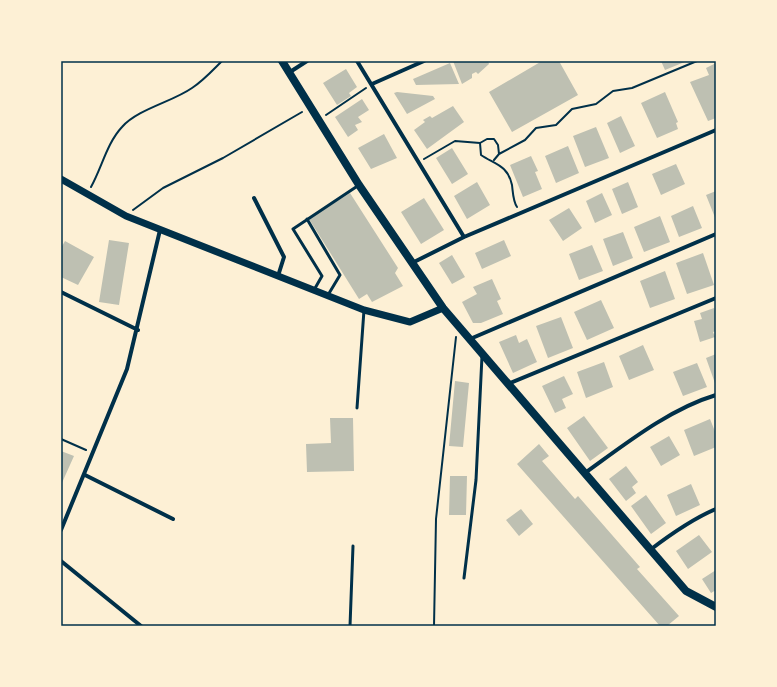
<svg xmlns="http://www.w3.org/2000/svg" width="777" height="687" font-family="'Fira Sans',sans-serif">
<style>
.building{fill:#bec0b2}
.lines{fill:none;stroke-linecap:round;stroke-linejoin:round}
.path{stroke:#003049;stroke-width:2}
.service{stroke:#003049;stroke-width:3}
.minor{stroke:#003049;stroke-width:4}
.tertiary{stroke:#003049;stroke-width:7}
.secondary{stroke:#003049;stroke-width:8}
.neatline{fill:none;stroke:#003049;stroke-width:1.5}
</style>
<rect width="100%" height="100%" fill="#fdf0d5"/>
<path class="building" d="M453 61H488L489 64 478 74 476 72 472 74V78L462 84Z
M542 61H559L578 95 512 132 489 92Z
M661 61H687L665 70Z
M450 63 459 84 416 85 413 79Z
M716 63V118L708 121 690 82 709 75 706 68Z
M346 69 357 87 349 93 351 96 337 105 323 83Z
M397 92 433 96 435 99 407 114 394 93Z
M665 92 678 122 676 123 678 129 657 138 641 103Z
M362 99 369 110 358 117 362 122 355 125 358 130 348 137 335 117Z
M453 106 464 122 427 149 414 130 425 122 423 120 430 116 432 118Z
M621 116 635 146 620 153 607 123Z
M596 127 609 158 585 167 573 136Z
M384 134 397 158 371 169 358 148Z
M568 146 579 173 556 183 545 156Z
M452 148 468 174 452 184 436 158Z
M531 156 538 171 535 172 542 189 523 197 510 165Z
M676 164 685 184 661 195 652 174Z
M477 182 490 205 467 219 454 196Z
M628 182 638 207 622 214 612 189Z
M716 191V220L706 195Z
M350 193 398 268 395 273 403 286 372 302 367 294 359 299 309 219Z
M602 193 612 215 595 223 586 201Z
M424 198 444 230 421 244 401 212Z
M693 206 702 228 679 237 671 216Z
M569 208 582 228 563 241 549 220Z
M660 216 670 242 644 252 634 227Z
M623 232 633 258 613 266 603 239Z
M109 240 129 243 119 305 99 302Z
M504 240 511 256 482 269 475 253Z
M65 241 94 257 78 285 61 277V248Z
M592 245 603 271 579 280 569 254Z
M703 253 714 285 687 294 676 263Z
M452 255 465 277 452 284 439 263Z
M665 271 675 299 650 308 640 281Z
M492 279 501 299 497 301 503 314 481 323H473L462 302 477 294 473 287Z
M601 300 614 328 587 340 574 312Z
M714 308 716 314V331L713 332 715 337 700 342 694 321 702 319 700 313Z
M561 317 573 348 548 358 536 326Z
M516 335 519 343 527 339 537 362 513 373 499 342Z
M643 345 654 370 629 380 619 356Z
M716 354V386L706 358Z
M604 362 613 387 586 398 577 372Z
M697 363 707 387 683 396 673 372Z
M564 376 573 394 562 399 566 408 555 413 542 386Z
M455 381 469 383 463 447 449 446Z
M584 416 608 448 590 461 567 428Z
M330 418H353L354 471 307 472 306 444 331 443Z
M710 419 716 434V447L694 456 684 430Z
M669 436 680 455 661 466 650 447Z
M539 444 549 456 542 461 575 499 578 496 640 567 637 569 679 616 667 626H660L517 464Z
M61 451 74 456 61 485Z
M626 466 638 482 632 487 636 493 626 501 609 479Z
M450 476H467L466 515H449Z
M691 484 700 505 676 516 667 495Z
M646 495 666 523 651 534 631 506Z
M521 509 533 524 519 536 506 520Z
M699 535 712 552 688 569 676 551Z
M716 570V590L711 593 702 579Z"/>
<g class="lines">
<path class="path" d="M326 115 366 88
M499 154 525 140 536 128 556 125 572 109 596 104 613 91 632 88 697 61
M424 159 455 141 480 143
M494 160 499 154 498 145 494 139H487L480 143 481 155C494 164 508 165 512 185 513 193 513 201 517 207
M91 187C102 167 107 143 122 127 138 109 172 102 192 88 203 81 212 71 222 61
M133 210 163 188 223 158 302 112
M61 439 86 450
M434 626 436 519 456 337"/>
<path class="service" d="M307 219 340 275 328 295
M314 290 322 276 293 229 359 185
M357 408 364 310
M464 578 476 480 482 356
M350 626 353 546"/>
<path class="minor" d="M357 61 464 237
M290 72 307 61
M372 84 424 61
M254 198 284 257 278 276
M412 263 464 237 716 130
M61 292 138 330
M470 339 716 234
M508 384 716 298
M585 473C624 445 669 409 716 395
M85 475 173 519
M61 530 127 369 160 230
M650 550C671 534 692 519 716 509
M61 561 141 626"/>
<path class="tertiary" d="M61 179 126 216 364 310 410 322 443 308"/>
<path class="secondary" d="M282 61 359 185 443 308 686 591 716 607"/>
</g>
<rect width="777" height="687" fill="none" stroke="#fdf0d5" stroke-width="124"/>
<rect x="62" y="62" width="653" height="563" class="neatline"/>
</svg>
